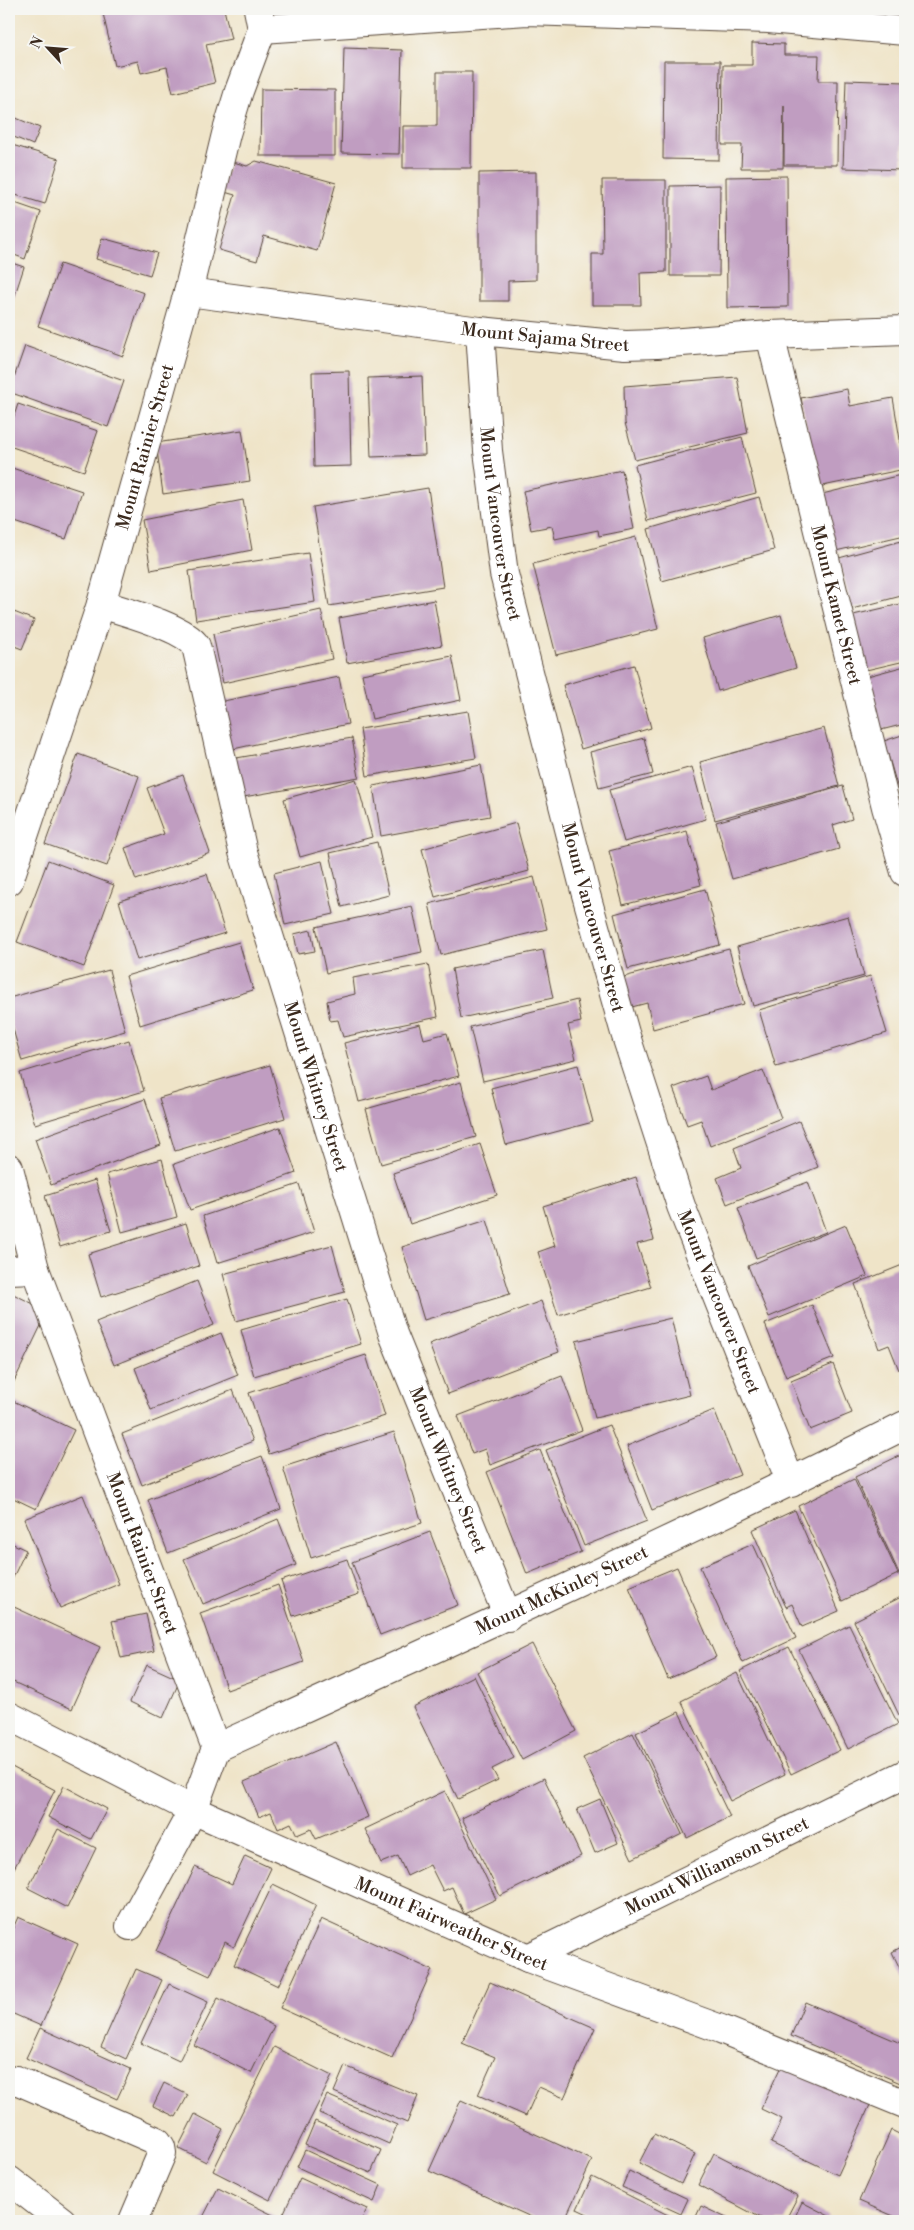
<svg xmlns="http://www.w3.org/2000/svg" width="914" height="2230" font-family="'Libre Bodoni',serif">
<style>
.building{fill:#c09dc1}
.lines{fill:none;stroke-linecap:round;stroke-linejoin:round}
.street-casing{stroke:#564638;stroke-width:30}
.street{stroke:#fff;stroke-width:28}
.labels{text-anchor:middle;stroke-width:4;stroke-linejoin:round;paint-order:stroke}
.street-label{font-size:18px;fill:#3b2a1e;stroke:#f6f6f2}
</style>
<rect width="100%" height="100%" fill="#f6f6f2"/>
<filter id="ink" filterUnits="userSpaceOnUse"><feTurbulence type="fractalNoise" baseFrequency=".02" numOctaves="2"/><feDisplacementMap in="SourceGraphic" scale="10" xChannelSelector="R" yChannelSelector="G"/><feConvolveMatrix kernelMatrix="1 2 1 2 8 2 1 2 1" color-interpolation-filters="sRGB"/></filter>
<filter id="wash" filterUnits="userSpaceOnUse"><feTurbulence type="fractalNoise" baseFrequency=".0096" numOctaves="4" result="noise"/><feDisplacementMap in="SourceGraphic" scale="20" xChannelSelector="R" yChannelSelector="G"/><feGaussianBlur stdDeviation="1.12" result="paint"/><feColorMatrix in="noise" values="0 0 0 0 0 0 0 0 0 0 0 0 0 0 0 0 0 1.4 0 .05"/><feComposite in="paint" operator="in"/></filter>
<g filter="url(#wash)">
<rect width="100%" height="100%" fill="#efe4c8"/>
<g id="blocks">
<path class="building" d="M102 9H171L173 14 194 9H224L231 39 206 44 215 83 173 93 167 67 141 73 138 61 115 66Z
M752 43 784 44V55H819L818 81H838L837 165H784V105L783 168H741L742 145H722L723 65H752Z
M344 48 402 50 399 154 341 153Z
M664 61H720L719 160 663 159Z
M437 72H472L471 168H403V126H437Z
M846 80 905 82 902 170 843 168Z
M261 89 335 90V156H260Z
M16 118 40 128 33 145 9 135Z
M12 145 59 159 45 204 9 193V155Z
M230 161 247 166 256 161 336 183 317 251 264 236 257 261 219 250 235 195 221 191Z
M536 172V280L508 281V301H479V173Z
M787 176 788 307 727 308 726 177Z
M602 180H666V272L640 273 641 305H592V254H603Z
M720 185 719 276H670V186Z
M9 201 41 212 25 259 9 253Z
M102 238 157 253 150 275 96 259Z
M9 262 24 267 13 301 9 299Z
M60 264 144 293 123 356 38 326Z
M25 346 124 381 108 427 9 392Z
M349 371 351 466 314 467 312 372Z
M422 376 425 455 371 457 368 378Z
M737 377 748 433 635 460 625 423 624 386Z
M847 389 850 406 893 398 905 469 818 487 801 398Z
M18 404 98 431 84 471 9 446V431Z
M242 430 250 481 163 494 156 443Z
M742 437 756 493 648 521 635 465Z
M9 467 82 491 66 539 9 520Z
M622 470 634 529 599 536 598 530 555 539 552 526 531 530 523 491Z
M905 474V535L827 553 814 496Z
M428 488 443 587 329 606 313 507Z
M759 497 774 550 662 581 648 529Z
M243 500 252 550 151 570 142 520Z
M636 537 658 629 556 655 533 564Z
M905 540V595L852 609 839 558Z
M308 553 315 602 196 620 189 571Z
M434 600 442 645 347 663 339 618Z
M905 603V661L862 671 849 616Z
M9 610 34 620 22 649 9 644Z
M321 610 332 659 223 683 213 634Z
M781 615 796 668 718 691 703 638Z
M452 656 461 700 372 719 362 674Z
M634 665 651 728 581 749 563 685Z
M905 666V724L873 732 860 678Z
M339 677 348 724 224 751 214 703Z
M468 711 476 758 367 776 360 729Z
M824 728 839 786 715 820 700 762Z
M905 734V787L898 789 884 741Z
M352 738 359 777 232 799 225 760Z
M644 738 653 774 599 788 590 752Z
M78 754 139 776 107 866 45 844Z
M481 765 490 816 381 836 373 786Z
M692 767 706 819 624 842 609 790Z
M183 775 210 853 136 880 125 848 164 834 147 788Z
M356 779 372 837 300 857 284 799Z
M843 786 852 819 833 825 839 849 732 879 716 822Z
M516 823 529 871 435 897 422 849Z
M687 831 701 885 623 905 609 851Z
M377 842 389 895 342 907 330 853Z
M48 860 114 885 84 967 17 942Z
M322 861 334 914 285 925 274 873Z
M207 874 225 933 137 960 119 901Z
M534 877 547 929 441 955 429 904Z
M705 889 720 945 628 969 614 914Z
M412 906 422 952 326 973 316 927Z
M848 916 864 976 753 1006 737 947Z
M311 930 315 951 298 954 294 934Z
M239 942 253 990 140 1025 126 976Z
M729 949 744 1004 653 1029 647 1003 628 1008 620 978Z
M543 950 553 998 461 1018 452 969Z
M428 964 438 1017 343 1037 338 1020 330 1021 327 1001 355 994 353 978Z
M109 970 125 1031 22 1061 9 1015V998Z
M870 976 887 1033 776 1067 759 1010Z
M577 1000 581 1022 568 1025 576 1059 483 1081 470 1027Z
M420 1024 424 1039 447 1033 459 1076 359 1102 344 1043Z
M129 1040 144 1091 35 1124 20 1073Z
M270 1065 285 1118 175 1151 159 1098Z
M578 1065 593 1122 506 1145 491 1088Z
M763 1070 781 1118 710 1146 701 1120 687 1125 673 1088 706 1076 711 1090Z
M461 1082 476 1137 381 1164 366 1109Z
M145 1099 161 1145 51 1185 35 1139Z
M799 1121 818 1167 727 1204 717 1178 741 1168 734 1148Z
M280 1127 296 1173 190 1210 174 1164Z
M480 1144 497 1195 410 1224 393 1173Z
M162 1159 177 1217 122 1232 107 1174Z
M636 1177 654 1240 637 1244 651 1287 558 1315 538 1252 555 1246 543 1206Z
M95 1180 111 1231 60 1247 45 1196Z
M808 1182 826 1232 756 1258 738 1208Z
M299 1184 314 1232 217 1263 203 1216Z
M487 1220 510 1294 424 1320 402 1247Z
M186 1223 199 1266 101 1297 88 1254Z
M846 1225 867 1276 769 1317 748 1266Z
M332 1245 345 1292 236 1321 223 1274Z
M905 1264V1367L899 1370 889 1345 879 1349 855 1284Z
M197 1281 214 1325 114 1365 96 1322Z
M9 1292 48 1311 9 1392Z
M347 1299 361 1344 254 1376 241 1330Z
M541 1301 559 1352 448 1394 429 1344Z
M812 1305 834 1358 786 1377 765 1324Z
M671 1318 690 1395 595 1418 576 1341Z
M221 1333 238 1375 151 1410 135 1368Z
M366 1355 385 1416 269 1454 249 1393Z
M833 1364 852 1413 810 1430 791 1381Z
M562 1376 582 1430 490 1465 485 1449 472 1454 458 1416Z
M233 1390 253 1441 142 1485 122 1434Z
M9 1399 74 1430 36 1509 9 1496Z
M714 1410 740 1475 652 1510 627 1446Z
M609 1425 647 1521 584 1546 546 1450Z
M394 1432 422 1523 311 1558 283 1467Z
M540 1450 581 1552 527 1574 487 1472Z
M905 1453V1579L902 1580 855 1477Z
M262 1456 281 1509 168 1553 148 1500Z
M854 1479 898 1574 842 1601 798 1506Z
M83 1495 119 1584 60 1608 24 1519Z
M795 1510 839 1611 802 1627 792 1604 786 1607 752 1530Z
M278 1519 296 1565 203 1604 184 1559Z
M430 1532 458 1605 380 1635 352 1562Z
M9 1542 26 1550 9 1586Z
M753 1544 796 1638 743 1663 700 1567Z
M347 1559 359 1594 293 1616 281 1581Z
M677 1567 716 1657 668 1679 629 1587Z
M278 1585 304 1662 227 1690 200 1613Z
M905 1595V1712L899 1715 854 1621Z
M12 1606 100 1647 72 1709 9 1680V1613Z
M146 1614 154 1651 121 1658 112 1621Z
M849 1625 898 1724 848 1749 799 1650Z
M532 1644 576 1731 522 1760 477 1672Z
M789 1647 840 1750 791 1774 740 1671Z
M147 1665 180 1680 163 1718 130 1702Z
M737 1673 785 1774 730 1801 681 1701Z
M474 1676 514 1758 492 1769 498 1780 458 1799 413 1707Z
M679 1712 730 1817 687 1838 636 1733Z
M633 1733 682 1834 632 1859 583 1758Z
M336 1742 368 1817 316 1839 311 1829 297 1835 291 1823 278 1829 271 1812 259 1817 244 1782Z
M10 1766 55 1790 9 1878V1769Z
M544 1778 581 1856 500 1896 462 1818Z
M64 1786 107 1809 91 1839 48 1817Z
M445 1791 496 1899 464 1914 452 1887 443 1891 430 1865 407 1876 398 1856 381 1863 365 1829Z
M600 1799 618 1843 595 1853 577 1809Z
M58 1829 96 1848 67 1908 28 1888Z
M245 1856 271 1868 234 1947 225 1942 210 1976 156 1951 195 1867 232 1884Z
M273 1884 316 1905 278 1986 234 1965Z
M18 1917 78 1944 41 2026 9 2012V1937Z
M321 1919 432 1970 392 2058 280 2008Z
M905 1945V1979L892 1952Z
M136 1969 162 1980 126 2059 101 2047Z
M490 1982 595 2028 564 2098 539 2087 526 2116 478 2095 495 2057 462 2043Z
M169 1984 208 2002 179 2061 141 2043Z
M218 1998 274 2026 251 2073 194 2045Z
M805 2002 905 2045V2085L791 2036Z
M40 2028 131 2069 117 2099 26 2058Z
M274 2047 332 2076 270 2200 213 2171Z
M782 2064 870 2105 838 2175 771 2143 782 2119 761 2109Z
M345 2066 418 2096 407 2123 334 2092Z
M164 2083 188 2095 176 2117 153 2106Z
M327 2095 397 2125 389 2144 319 2113Z
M461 2100 592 2160 564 2221H540L429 2171Z
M195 2114 223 2129 206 2162 178 2148Z
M315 2121 381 2150 371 2173 305 2145Z
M891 2130 905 2137V2221L859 2201Z
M654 2134 695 2154 681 2184 639 2163Z
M305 2150 381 2185 374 2202 297 2167Z
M714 2153 798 2196 785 2221H765V2220L698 2185Z
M629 2171 688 2199 681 2214 622 2187Z
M592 2177 680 2221H602L577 2209Z
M300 2178 367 2209 361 2221H280Z
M218 2188 275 2216 272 2221H201Z
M802 2202 829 2216 827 2221H793Z
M701 2206 733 2221H694Z"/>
</g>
</g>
<g filter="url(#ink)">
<use href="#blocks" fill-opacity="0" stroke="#564638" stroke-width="1"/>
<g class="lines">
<defs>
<g id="street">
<path d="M262 29 527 11 768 19 905 31"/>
<path id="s1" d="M188 292 480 331 625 345 657 344 770 335 905 330"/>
<path id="s2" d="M480 331 488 451 504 574 585 891 625 1033 681 1206 791 1483"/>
<path id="s3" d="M770 335 886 807 905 872"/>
<path id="s4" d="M101 604C123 611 184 627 196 646L243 852 393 1334 508 1617"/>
<path id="s5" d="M9 881 101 604 188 292 226 134 239 91 262 29 258 9"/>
<path id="s6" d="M9 1168 35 1269 216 1748 193 1810 130 1926"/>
<path d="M9 1270 35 1269"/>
<path id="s7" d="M9 1716 193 1810 528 1958 721 2029 905 2104"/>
<path id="s8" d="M216 1748C447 1643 678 1539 905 1425"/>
<path id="s9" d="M528 1958 905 1774"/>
<path d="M9 2082 16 2080 157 2141 161 2147 162 2153 133 2221"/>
<path d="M9 2180 62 2221"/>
</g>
</defs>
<use href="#street" class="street-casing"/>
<use href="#street" class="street"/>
</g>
</g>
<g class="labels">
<g class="street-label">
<text dy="6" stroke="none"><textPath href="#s1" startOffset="360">Mount Sajama Street</textPath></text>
<text dy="6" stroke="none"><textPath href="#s5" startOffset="455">Mount Rainier Street</textPath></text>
<text dy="6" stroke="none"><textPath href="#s2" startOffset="194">Mount Vancouver Street</textPath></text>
<text dy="6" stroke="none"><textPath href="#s3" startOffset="278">Mount Kamet Street</textPath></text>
<text dy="6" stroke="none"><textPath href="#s2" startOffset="599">Mount Vancouver Street</textPath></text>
<text dy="6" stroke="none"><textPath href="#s4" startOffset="562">Mount Whitney Street</textPath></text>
<text dy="6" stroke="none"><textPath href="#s2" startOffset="1004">Mount Vancouver Street</textPath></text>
<text dy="6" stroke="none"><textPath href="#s4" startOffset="968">Mount Whitney Street</textPath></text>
<text dy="6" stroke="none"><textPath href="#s6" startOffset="408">Mount Rainier Street</textPath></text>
<text dy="6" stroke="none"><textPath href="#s8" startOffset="380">Mount McKinley Street</textPath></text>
<text dy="6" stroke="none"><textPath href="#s9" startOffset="210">Mount Williamson Street</textPath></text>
<text dy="6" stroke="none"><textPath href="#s7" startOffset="489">Mount Fairweather Street</textPath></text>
</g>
</g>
<rect width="914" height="2230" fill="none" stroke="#f6f6f2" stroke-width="30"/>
<g transform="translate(48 48) rotate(296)" stroke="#f6f6f2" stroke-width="4" paint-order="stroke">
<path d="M0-4L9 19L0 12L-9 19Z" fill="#3b2a1e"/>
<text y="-8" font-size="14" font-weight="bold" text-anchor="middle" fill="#3b2a1e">N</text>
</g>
</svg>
